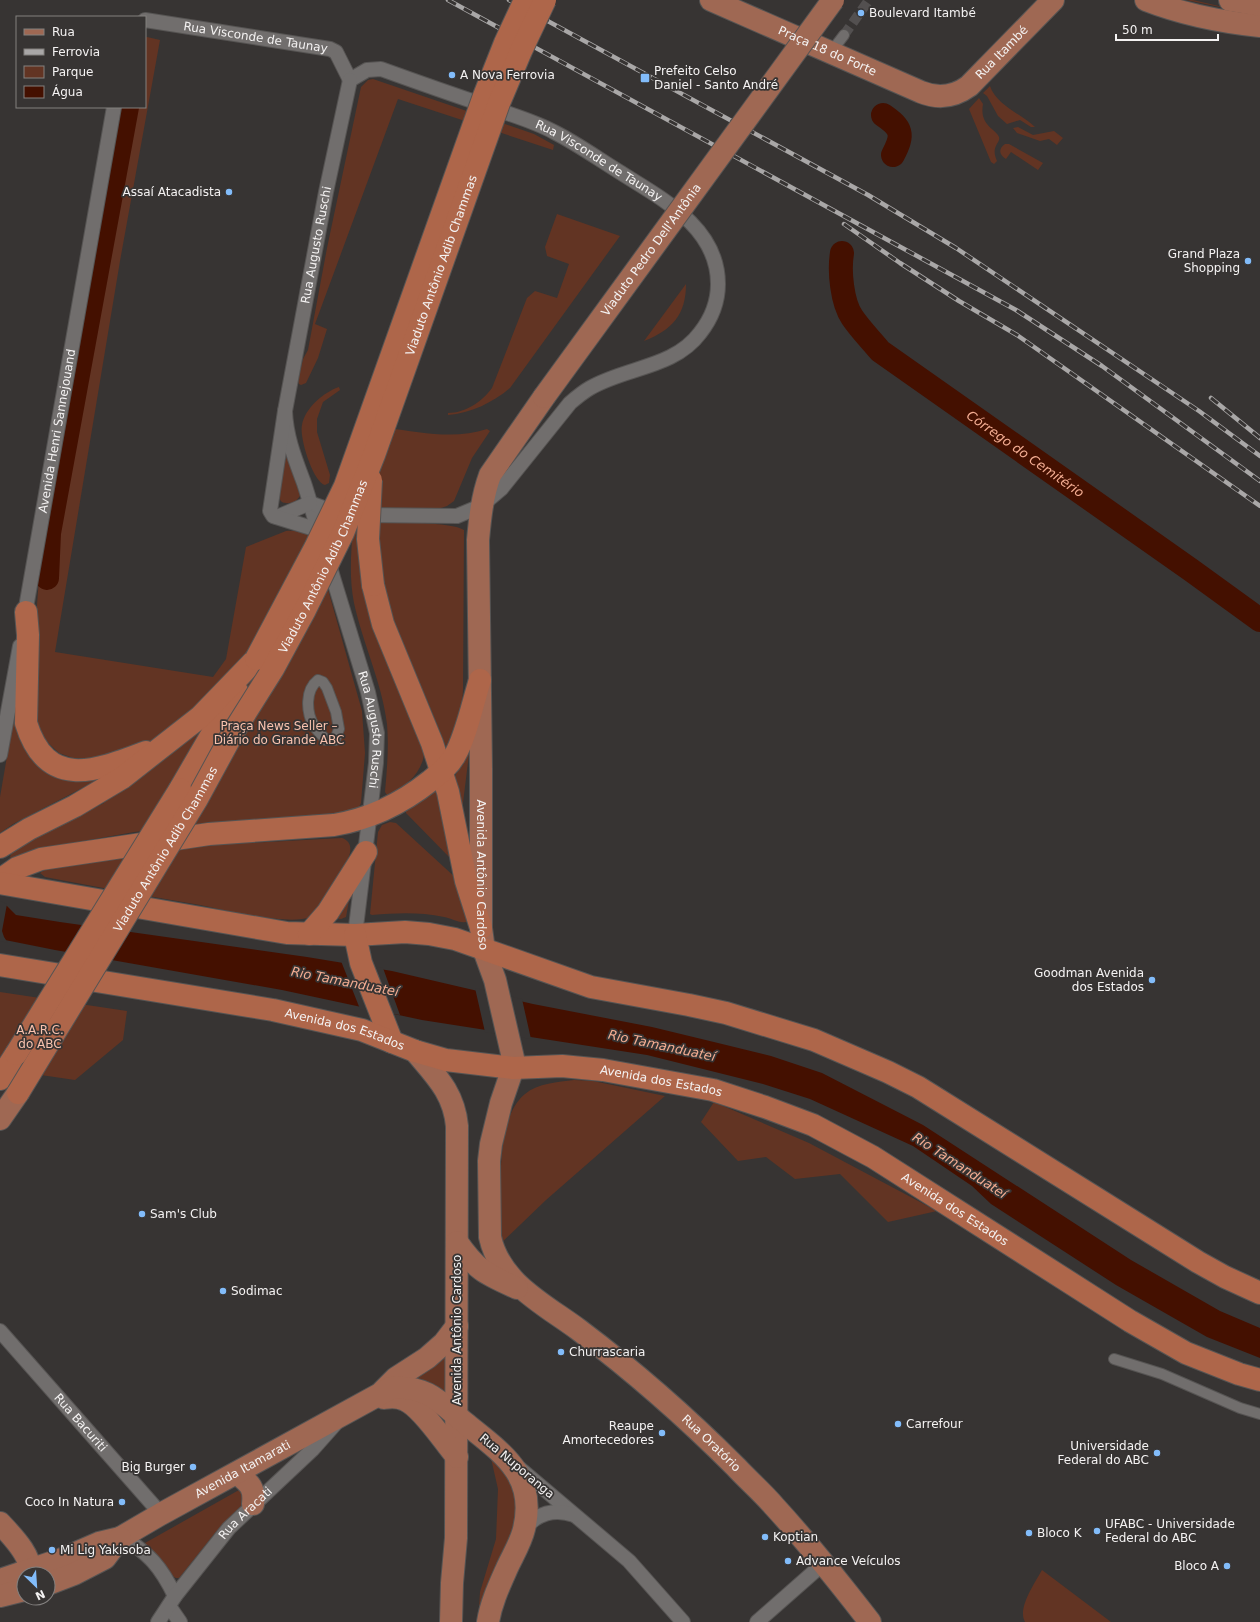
<svg xmlns="http://www.w3.org/2000/svg" width="1260" height="1622" font-family="'DejaVu Sans',sans-serif">
<style>
.green{fill:#623423}
.water{fill:#441000}
.pier{fill:#373433}
.lines{fill:none;stroke-linecap:round;stroke-linejoin:round}
.river{stroke:#441000;stroke-width:24}
.pedestrian-tunnel{stroke:#535050;stroke-width:10;stroke-dasharray:10 5;stroke-linecap:butt}
.pedestrian-casing{stroke:#565453;stroke-width:12}
.minor-casing{stroke:#565453;stroke-width:16}
.primary-casing{stroke:#565453;stroke-width:24}
.trunk-casing{stroke:#565453;stroke-width:24}
.pedestrian{stroke:#716e6d;stroke-width:10}
.minor{stroke:#716e6d;stroke-width:14}
.primary{stroke:#9f6853;stroke-width:22}
.trunk{stroke:#ae664a;stroke-width:22}
.rail-casing{stroke:#a9a7a7;stroke-width:4.5}
.rail{stroke:#373433;stroke-width:3;stroke-dasharray:9;stroke-linecap:butt}
.primary-bridge-casing{stroke:#565453;stroke-width:24;stroke-linecap:butt}
.trunk-bridge-casing{stroke:#565453;stroke-width:24;stroke-linecap:butt}
.primary-bridge{stroke:#9f6853;stroke-width:22}
.trunk-bridge{stroke:#ae664a;stroke-width:22}
.poi-dot{fill:#82bcfa;stroke:#373433;stroke-width:1.5}
.labels{text-anchor:middle;stroke-width:3.5;stroke-linejoin:round;paint-order:stroke}
.poi-label{font-size:12px;fill:#f4f2f2;stroke:#373433;text-anchor:start}
.street-label{font-size:12px;fill:#f4f2f2;stroke:#373433}
.park-label{font-size:12px;fill:#f9c2ae;stroke:#373433}
.water-label{font-size:13px;font-style:italic;fill:#f4ad92;stroke:#373433}
</style>
<rect width="100%" height="100%" fill="#373433"/>
<path class="green" d="M1186 0H1193L1249 13Z
M147 37 160 40 120 261 55 652 213 677 226 659 246 547 286 531C293 530 303 532 310 536L322 568 362 711 365 753 361 803 357 811 350 813 170 828 134 832 39 849 26 852 12 860 10 857 11 854 28 840 104 803 92 783 13 824 0 833V797L19 687 22 739 91 779 86 758H73L59 753 45 740 39 729 35 716 34 648 40 563 122 107H145V38Z
M373 79 534 134 554 145 553 150 398 99 315 324 327 329 318 358 306 383 301 385 299 384 298 381 303 359 308 350 327 248 361 87 368 80Z
M990 86C996 105 1023 115 1035 127H1031L1020 120 1007 124 998 116 987 96 983 93Z
M979 98 983 104C981 116 984 122 993 130 995 132 998 134 999 137 1001 143 990 146 997 161L994 164 991 162 969 109Z
M1018 127 1033 135 1054 131 1063 138 1057 145 1049 139 1040 141 1017 133 1013 128Z
M1005 144H1009L1043 163 1038 170 1011 152 1006 159C999 155 998 149 1005 144Z
M557 214 620 236 510 388C492 403 471 413 448 415V413C465 413 482 402 492 388L527 298 535 291 557 298 569 264 547 256 545 247Z
M686 284C686 315 672 330 644 341Z
M339 387 340 390 323 402 317 419V432L330 475 329 483 325 485C313 482 299 437 302 425 305 408 324 392 339 387Z
M387 428C420 432 455 440 487 429L490 431 472 458 454 501 447 506 438 509 352 508Z
M287 457H289L300 496 295 502C291 503 285 504 282 502 275 498 283 469 285 461Z
M359 521C379 522 451 521 464 530L463 689 462 707 459 723 447 749 425 695 404 704C408 715 415 724 420 734 434 761 411 784 389 796L387 795 385 792C387 769 389 747 387 724 382 683 363 644 354 603 349 578 351 553 353 527Z
M467 752 469 754 462 811 454 778Z
M435 791H438L452 860 406 813V811Z
M390 822 396 823 457 879 468 921C461 925 452 918 444 917 420 912 397 913 372 915L370 914 378 832 382 825Z
M342 838C354 842 351 854 346 863 339 878 327 910 310 917 290 926 224 910 200 905 148 896 96 887 45 877L40 873 44 870 140 853 211 845Z
M350 895 346 917 341 919 333 918Z
M0 992 127 1011 123 1040 75 1080 0 1069Z
M574 1080 593 1081 665 1096 546 1200 499 1245C498 1228 499 1212 500 1196 501 1166 500 1114 525 1094 538 1083 558 1082 574 1080Z
M714 1102 809 1143 937 1211 888 1222 840 1174 795 1179 766 1157 738 1161 701 1122Z
M446 1355 448 1397 410 1378Z
M490 1454 510 1474 522 1513 478 1622 480 1592 496 1539 498 1489Z
M239 1490 244 1491 245 1502 215 1533 179 1578H176L174 1577 160 1558 144 1545 145 1543Z
M1042 1570 1111 1622H1025C1017 1608 1035 1583 1042 1570Z"/>
<path class="water" d="M0 903 7 906 16 915 60 922 307 957 392 971 533 1004 652 1027 718 1043 771 1056 822 1073 923 1125 1131 1260 1220 1311 1260 1328V1358L1207 1337 1116 1285 991 1204 972 1186 913 1146 810 1099 763 1084 647 1055 422 1020 282 990 55 950 0 939Z"/>
<path class="pier" d="M0 901 7 904 2 931 4 937 8 943 0 941Z
M341 961 383 968 400 1015 360 1009Z
M475 988 522 999 531 1039 485 1032Z"/>
<g class="lines">
<g class="river">
<path d="M883 115C902 128 904 134 893 155"/>
<path id="s1" d="M842 253C839 271 842 302 852 317 860 329 871 340 880 351L1191 570 1260 620"/>
<path d="M47 578 49 533 127 107"/>
</g>
<path class="pedestrian-tunnel" d="M844 35 869 0"/>
<defs>
<path id="pedestrian" d="M831 52 844 35
M318 680 323 682 327 688 336 712 339 729 335 740H326C322 735 317 731 314 726 306 712 305 690 318 680Z
M1114 1359 1162 1374 1240 1408 1260 1414"/>
<g id="minor">
<path id="s2" d="M145 20 330 49 336 52 350 80"/>
<path id="s3" d="M350 80 367 70 381 69C417 82 454 95 490 107 511 115 534 121 554 132 576 143 597 158 618 171 660 198 718 226 718 284 718 302 711 319 700 333 674 368 626 367 590 388 583 392 577 397 570 403L501 489 481 506 457 516 363 515"/>
<path d="M285 411C286 437 295 459 304 483 310 501 315 521 321 539"/>
<path d="M310 503 340 514"/>
<path d="M277 517 310 503"/>
<path id="s4" d="M318 530 273 516 270 511 285 411 326 192 350 80"/>
<path id="s5" d="M328 561 368 692 377 733 376 763 355 935"/>
<path id="s6" d="M24 619 114 107"/>
<path d="M0 755 20 646"/>
<path id="s7" d="M0 1331 161 1514"/>
<path d="M518 1467 629 1561 683 1622"/>
<path d="M524 1530C536 1513 555 1508 574 1515"/>
<path d="M123 1536C150 1556 160 1565 175 1596"/>
<path d="M169 1606 180 1622"/>
<path id="s8" d="M158 1622 175 1596 229 1528 312 1450 336 1423"/>
<path d="M757 1622 824 1563"/>
</g>
<g id="primary">
<path id="s9" d="M711 0 921 92C938 99 954 97 969 86L1053 0"/>
<path d="M1146 0C1182 14 1221 22 1260 26"/>
<path d="M1230 0 1260 5"/>
<path id="s10" d="M544 397 490 475C482 497 480 518 478 540L481 769V928L484 950 495 980 513 1058V1068L501 1103 491 1144 489 1161 490 1237C500 1283 544 1304 579 1330 635 1372 687 1418 736 1467 748 1480 762 1492 774 1506 808 1543 839 1582 870 1622"/>
<path d="M415 1051C436 1076 454 1093 457 1126L456 1538 452 1583 451 1622"/>
<path d="M0 1119 18 1093"/>
<path d="M457 1242C477 1271 486 1274 517 1288"/>
<path d="M383 1391 396 1378 427 1358 444 1343 457 1326"/>
<path d="M384 1398C390 1397 399 1397 405 1400 422 1407 444 1442 457 1457"/>
<path d="M237 1473C249 1483 255 1487 253 1504"/>
<path d="M0 1523C10 1534 34 1557 29 1574"/>
<path id="s11" d="M0 1580 62 1559 99 1543 120 1538 161 1514 391 1388C427 1385 440 1402 465 1423 502 1453 537 1475 524 1529 521 1542 513 1555 507 1568 499 1586 491 1603 488 1622"/>
<path d="M48 1584 74 1574 105 1558 120 1538"/>
<path d="M0 1596 24 1590"/>
</g>
<g id="trunk">
<path d="M373 585 383 624 432 743 448 792 466 881 481 928"/>
<path d="M26 612 28 635 26 723C47 791 96 771 146 752"/>
<path d="M180 789 237 691"/>
<path d="M0 847 29 829 75 806 122 778 200 717 256 659"/>
<path d="M0 880 17 868 41 859 209 834 334 825C370 819 401 804 430 781 440 773 449 766 455 755 466 736 473 702 480 680"/>
<path d="M0 883 287 933 355 935 405 932 429 934 455 939 591 987 689 1005 726 1013 814 1040 888 1072 918 1087 1198 1262 1225 1277 1260 1293"/>
<path d="M309 934 328 912 366 852"/>
<path d="M355 935 361 963 392 1042"/>
<path id="s12" d="M0 965 273 1010 362 1030 415 1051 446 1060 513 1068 562 1066 603 1070 713 1090 765 1107 813 1125 873 1157 1130 1321 1186 1353 1239 1374 1260 1380"/>
<path d="M0 1079 16 1054"/>
</g>
</defs>
<use href="#pedestrian" class="pedestrian-casing"/>
<use href="#minor" class="minor-casing"/>
<use href="#primary" class="primary-casing"/>
<use href="#trunk" class="trunk-casing"/>
<use href="#pedestrian" class="pedestrian"/>
<use href="#minor" class="minor"/>
<use href="#primary" class="primary"/>
<use href="#trunk" class="trunk"/>
<defs>
<path id="rail" d="M448 0 1016 310 1102 366 1260 481
M509 0 868 195 956 248 1199 411 1260 456
M844 224 900 263 959 301 1017 335 1260 506
M1211 398 1260 438"/>
</defs>
<use href="#rail" class="rail-casing"/>
<use href="#rail" class="rail"/>
<defs>
<g id="primary-bridge">
<path id="s13" d="M544 397 833 0"/>
</g>
<g id="trunk-bridge">
<path d="M371 480 368 539 373 585"/>
<path d="M256 659 315 548 345 486 484 96 505 43 525 0"/>
<path d="M16 1054 180 789"/>
<path id="s14" d="M18 1093 197 799 234 731 273 669 305 610 343 533 374 455 499 103 521 51 545 0"/>
</g>
</defs>
<use href="#primary-bridge" class="primary-bridge-casing"/>
<use href="#trunk-bridge" class="trunk-bridge-casing"/>
<use href="#primary-bridge" class="primary-bridge"/>
<use href="#trunk-bridge" class="trunk-bridge"/>
</g>
<g class="poi-dot">
<circle cx="861" cy="13" r="4"/>
<circle cx="452" cy="75" r="4"/>
<rect x="640" y="73" width="10" height="10" rx="2"/>
<circle cx="229" cy="192" r="4"/>
<circle cx="1248" cy="261" r="4"/>
<circle cx="1152" cy="980" r="4"/>
<circle cx="142" cy="1214" r="4"/>
<circle cx="223" cy="1291" r="4"/>
<circle cx="561" cy="1352" r="4"/>
<circle cx="898" cy="1424" r="4"/>
<circle cx="662" cy="1433" r="4"/>
<circle cx="1157" cy="1453" r="4"/>
<circle cx="193" cy="1467" r="4"/>
<circle cx="122" cy="1502" r="4"/>
<circle cx="1097" cy="1531" r="4"/>
<circle cx="1029" cy="1533" r="4"/>
<circle cx="765" cy="1537" r="4"/>
<circle cx="52" cy="1550" r="4"/>
<circle cx="788" cy="1561" r="4"/>
<circle cx="1227" cy="1566" r="4"/>
</g>
<g class="labels">
<g class="poi-label">
<text x="869" y="17">Boulevard Itambé</text>
<text x="654" y="75">Prefeito Celso<tspan x="654" dy="14">Daniel - Santo André</tspan></text>
<text x="460" y="79">A Nova Ferrovia</text>
<text x="221" y="196" text-anchor="end">Assaí Atacadista</text>
<text x="1240" y="258" text-anchor="end">Grand Plaza<tspan x="1240" dy="14">Shopping</tspan></text>
<text x="1144" y="977" text-anchor="end">Goodman Avenida<tspan x="1144" dy="14">dos Estados</tspan></text>
<text x="150" y="1218">Sam's Club</text>
<text x="231" y="1295">Sodimac</text>
<text x="569" y="1356">Churrascaria</text>
<text x="906" y="1428">Carrefour</text>
<text x="654" y="1430" text-anchor="end">Reaupe<tspan x="654" dy="14">Amortecedores</tspan></text>
<text x="1149" y="1450" text-anchor="end">Universidade<tspan x="1149" dy="14">Federal do ABC</tspan></text>
<text x="185" y="1471" text-anchor="end">Big Burger</text>
<text x="114" y="1506" text-anchor="end">Coco In Natura</text>
<text x="1105" y="1528">UFABC - Universidade<tspan x="1105" dy="14">Federal do ABC</tspan></text>
<text x="1037" y="1537">Bloco K</text>
<text x="773" y="1541">Koptian</text>
<text x="60" y="1554">Mi Lig Yakisoba</text>
<text x="796" y="1565">Advance Veículos</text>
<text x="1219" y="1570" text-anchor="end">Bloco A</text>
</g>
<g class="street-label">
<text dy="4" stroke="none"><textPath href="#s2" startOffset="112">Rua Visconde de Taunay</textPath></text>
<text dy="4" stroke="none"><textPath href="#s9" startOffset="127">Praça 18 do Forte</textPath></text>
<text dy="4" stroke="none"><textPath href="#s9" startOffset="327">Rua Itambé</textPath></text>
<text dy="4" stroke="none"><textPath href="#s3" startOffset="271">Rua Visconde de Taunay</textPath></text>
<text dy="4" stroke="none"><textPath href="#s4" startOffset="323">Rua Augusto Ruschi</textPath></text>
<text dy="4" stroke="none"><textPath href="#s13" startOffset="182">Viaduto Pedro Dell'Antônia</textPath></text>
<text dy="4" stroke="none"><textPath href="#s14" startOffset="933">Viaduto Antônio Adib Chammas</textPath></text>
<text dy="4" stroke="none"><textPath href="#s6" startOffset="191">Avenida Henri Sannejouand</textPath></text>
<text dy="4" stroke="none"><textPath href="#s14" startOffset="609">Viaduto Antônio Adib Chammas</textPath></text>
<text dy="4" stroke="none"><textPath href="#s5" startOffset="175">Rua Augusto Ruschi</textPath></text>
<text dy="4" stroke="none"><textPath href="#s14" startOffset="285">Viaduto Antônio Adib Chammas</textPath></text>
<text dy="4" stroke="none"><textPath href="#s10" startOffset="496">Avenida Antônio Cardoso</textPath></text>
<text dy="4" stroke="none"><textPath href="#s12" startOffset="351">Avenida dos Estados</textPath></text>
<text dy="4" stroke="none"><textPath href="#s12" startOffset="674">Avenida dos Estados</textPath></text>
<text dy="4" stroke="none"><textPath href="#s12" startOffset="998">Avenida dos Estados</textPath></text>
<text transform="translate(457 1330) rotate(-90)" y="4">Avenida Antônio Cardoso</text>
<text dy="4" stroke="none"><textPath href="#s7" startOffset="122">Rua Bacuriti</textPath></text>
<text dy="4" stroke="none"><textPath href="#s10" startOffset="1172">Rua Oratório</textPath></text>
<text transform="translate(517 1466) rotate(40)" y="4">Rua Nuporanga</text>
<text dy="4" stroke="none"><textPath href="#s11" startOffset="268">Avenida Itamarati</textPath></text>
<text dy="4" stroke="none"><textPath href="#s8" startOffset="140">Rua Aracati</textPath></text>
</g>
<g class="park-label">
<text x="279" y="730">Praça News Seller –<tspan x="279" dy="14">Diário do Grande ABC</tspan></text>
<text x="40" y="1034">A.A.R.C.<tspan x="40" dy="14">do ABC</tspan></text>
</g>
<g class="water-label">
<text dy="5" stroke="none"><textPath href="#s1" startOffset="288">Córrego do Cemitério</textPath></text>
<text transform="translate(345 981) rotate(11)" y="5">Rio Tamanduateí</text>
<text transform="translate(662 1045) rotate(12)" y="5">Rio Tamanduateí</text>
<text transform="translate(960 1165) rotate(33)" y="5">Rio Tamanduateí</text>
</g>
</g>
<rect x="16" y="16" width="130" height="92" fill="#373433" stroke="#83807f"/>
<rect x="24" y="29" width="20" height="6" fill="#9f6853" stroke="#83807f"/>
<text x="52" y="36" font-size="12" fill="#f4f2f2">Rua</text>
<rect x="24" y="49" width="20" height="6" fill="#a9a7a7" stroke="#83807f"/>
<text x="52" y="56" font-size="12" fill="#f4f2f2">Ferrovia</text>
<rect x="24" y="66" width="20" height="12" fill="#623423" stroke="#83807f"/>
<text x="52" y="76" font-size="12" fill="#f4f2f2">Parque</text>
<rect x="24" y="86" width="20" height="12" fill="#441000" stroke="#83807f"/>
<text x="52" y="96" font-size="12" fill="#f4f2f2">Água</text>
<g transform="translate(36 1586) rotate(155)"><circle r="19" fill="#373433" stroke="#83807f"/>
<path d="M0-3L7 15L0 10L-7 15Z" fill="#82bcfa"/>
<text y="-6" font-size="11" font-weight="bold" text-anchor="middle" fill="#f4f2f2">N</text>
</g>
<path d="M1116 34v6h102v-6" fill="none" stroke="#f4f2f2" stroke-width="2"/>
<text x="1122" y="34" font-size="12" fill="#f4f2f2" stroke="#373433" stroke-width="3" paint-order="stroke">50 m</text>
</svg>
